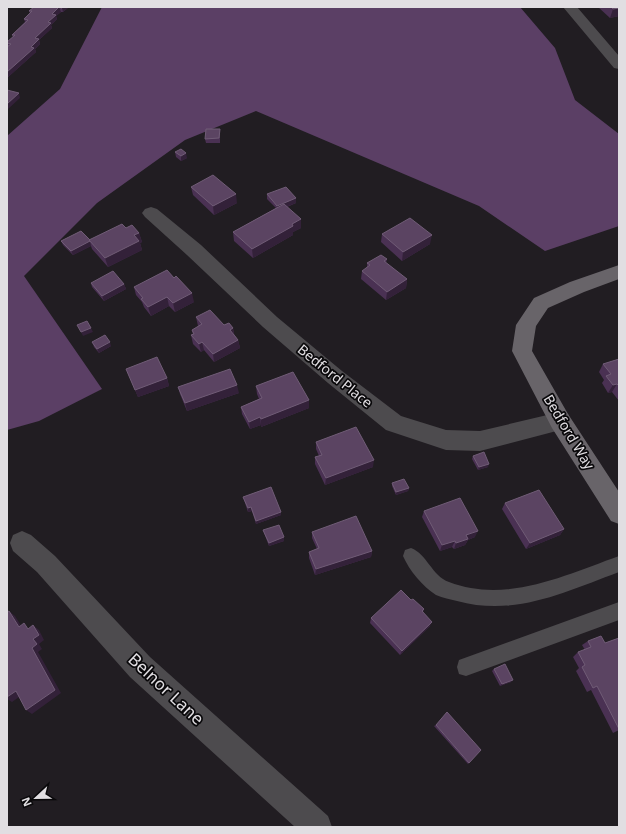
<svg xmlns="http://www.w3.org/2000/svg" width="626" height="834" font-family="'Noto Sans',sans-serif">
<style>
.forest{fill:#5b3f65}
.lines{fill:none;stroke-linecap:round;stroke-linejoin:round}
.lane{fill:#4d4b4e;fill-rule:evenodd}
.street{fill:#4d4b4e;fill-rule:evenodd}
.secondary{fill:#686469;fill-rule:evenodd}
.wall{fill:#4a3153}
.shaded-wall{fill:#332139}
.building{fill:#5b4462;stroke:#705c76}
.labels{text-anchor:middle;stroke-width:3.5;stroke-linejoin:round;paint-order:stroke}
.street-label{font-size:14px;fill:#e1dee2;stroke:#09080a}
.near-street-label{font-size:17px;fill:#e1dee2;stroke:#09080a}
</style>
<rect width="100%" height="100%" fill="#211d22"/>
<path class="forest" d="M102 7H520L555 48 575 100 619 134V226L545 251 479 206 256 111 185 140 97 203 24 276 102 389 39 421 7 430V136L60 89Z"/>
<g class="lines">
<path class="lane" d="M411 548C427 554 432 576 449 582 506 604 566 575 619 556V572C565 592 515 617 457 601 450 599 443 598 436 595 423 587 409 570 403 556L405 550Z
M619 602V620L466 676 459 674 457 667 459 660Z"/>
<path class="street" d="M563 7H577L619 56V69L614 68Z
M151 207 157 209 201 245 277 317 342 371 401 416 446 430 480 431 560 412 568 414 571 421 568 428 480 451 446 450 386 430 328 383 263 327 187 255 145 217 142 213 145 209Z
M22 531 31 535 55 556 150 657 328 816 332 827H295L130 677 37 572 13 551 10 543 13 535Z"/>
<path class="secondary" d="M619 265V279L584 292 548 308 536 326 532 351 568 414 619 492V524L611 521 552 428 512 351 516 325 534 298 570 282Z"/>
</g>
<path class="wall" d="M34 7H69L63 12H61L56 16 57 19 51 25 52 28 39 40 40 44 35 49 36 52 7 78 8 47 7 42 13 37 12 35 25 22 24 19 30 13 29 11Z
M598 7H619V16L610 18Z
M220 129V143H206L205 139Z
M175 152 187 158 181 161 176 157Z
M191 187 237 203 214 215 193 195Z
M267 194 296 203 287 207 301 228 293 232V235L253 258 234 241 233 232 276 208 267 199Z
M126 228 139 233 142 242 140 243 142 250 108 267 92 249 91 246 73 255 63 245 61 241 90 240Z
M382 234 430 244 402 261 381 242Z
M387 259 386 263 407 279 406 288 386 300 361 279 362 271 367 268V263Z
M91 283 124 284 126 289 104 301 92 287Z
M134 287 194 302 175 312 169 306 151 316 144 307 142 302 136 295Z
M196 317 233 328 234 334 238 340 240 348 214 362 204 350 201 352 193 344 191 335H193L192 330 198 327V326Z
M92 342 111 346 99 353 94 347Z
M619 359V401L612 392 608 393 602 383 604 380 599 372 603 364Z
M126 369 167 378 169 386 138 397Z
M256 386 309 408 261 427V425L250 429 242 414 241 407 259 399 257 394Z
M178 387 239 393 187 411 180 394Z
M316 442 373 467 325 485 315 464V457L319 456 316 449Z
M473 456 488 467 478 470 472 459Z
M392 483 409 488 408 491 396 495 392 486Z
M243 497 281 515 256 524 252 511 248 512Z
M505 503 564 529 560 535 526 549 502 509Z
M424 511 475 537 468 540 465 545 454 549 452 547 440 551 422 517Z
M263 530 284 537V541L269 546 264 533Z
M312 532 372 551 371 557 315 575 309 558V552L317 549 312 538Z
M411 600 424 609 423 612 430 626 400 655 370 623 371 618Z
M619 638V730L613 733 591 690 587 692 576 671 579 668 573 657 578 652 585 650 582 645 588 641 605 643Z
M494 669 511 682 500 686 492 671Z
M436 725 469 763 468 764 434 726Z"/>
<path class="shaded-wall" d="M59 7 61 12 56 16 57 19 51 25 52 28 39 40 40 44 35 49 36 52 7 78V72L31 47 35 38 48 22 52 14Z
M63 7H69L63 12 62 8Z
M619 8V16L610 18 613 9Z
M19 93 20 98 7 110V104Z
M186 153 187 158 181 161V156Z
M236 194 237 203 214 215 213 206Z
M296 198V203L278 210 277 206Z
M301 219V228L293 232V235L253 258 252 249Z
M139 233 142 242 140 243 142 250 108 267 105 258 134 235Z
M432 235 430 244 402 261 403 252Z
M90 241 91 246 73 255 71 251Z
M407 279 406 288 386 300 387 292Z
M124 284 126 289 104 301 102 296Z
M192 293 194 302 175 312 173 303Z
M167 297 169 306 151 316 148 307Z
M91 328 93 332 83 336 81 332Z
M233 328 234 336 230 330Z
M238 340 240 348 214 362 213 354Z
M110 342 111 346 99 353 97 349Z
M202 342 204 350 201 352 199 344Z
M167 378 169 386 138 397 135 390Z
M617 384 612 392 608 393 613 385Z
M237 385 239 393 187 411 185 403Z
M309 400V408L261 427V419Z
M260 417 261 425 250 429 249 422Z
M374 460 373 467 325 485 326 478Z
M489 464 488 467 478 470 479 467Z
M409 488 408 491 396 495V492Z
M251 507 252 511 248 512V508Z
M281 512V515L256 524V521Z
M564 529 560 535 526 549 530 543Z
M478 531 475 537 468 540 465 545 454 549 456 543 466 535Z
M284 537V541L269 546V543Z
M455 541 452 547 440 551 442 545Z
M372 551 371 557 315 575 316 569Z
M9 611 15 616 25 632 19 627Z
M432 622 430 626 400 655 402 651Z
M33 625 39 630 44 640 39 644 42 649 38 652 61 693 32 714 26 710 33 639Z
M513 680 511 682 500 686 502 684Z
M16 691 22 695 12 702 7 699V697Z"/>
<path class="building" d="M34 7H63L62 8 59 7 52 14 56 15 48 22 51 23 35 38 39 39 31 47 34 48 7 72V47L11 44 7 43V42L15 35H12L28 20 24 19 32 11H29Z
M611 7H619V8L613 9Z
M7 90 19 93 7 104Z
M206 129H220L219 138 205 139Z
M181 149 186 153 181 156 175 152Z
M213 175 236 194 213 206 191 187Z
M286 187 296 198 277 206 267 194Z
M284 204 301 219 292 224 293 226 252 249 233 232Z
M410 218 432 235 403 252 382 234Z
M122 224 126 228 132 225 139 233 134 235 139 241 105 258 89 240Z
M81 231 90 240H89L90 241 71 251 61 241Z
M381 255 387 259 384 261 407 279 387 292 362 271 370 265 367 263Z
M167 270 174 278 176 276 192 293 173 303 167 297 148 307 141 299 143 298 134 287Z
M113 271 124 284 102 296 91 283Z
M210 310 224 325 229 323 233 328 230 330 238 340 213 354 202 342 199 344 191 335 194 334 192 330 202 324 196 317Z
M87 321 91 328 81 332 77 325Z
M105 335 110 342 97 349 92 342Z
M157 357 167 378 135 390 126 369Z
M619 359V386L617 384 613 385 606 376 611 374 603 364Z
M230 369 237 385 185 403 178 387Z
M293 372 309 400 261 419 260 417 249 422 241 407 262 398 256 386Z
M356 427 374 460 326 478 315 457 322 455 316 442Z
M484 452 489 464 479 467 473 456Z
M404 479 409 488 396 492 392 483Z
M271 487 281 512 256 521 251 507 248 508 243 497Z
M539 490 564 529 530 543 505 503Z
M460 498 478 531 466 535 468 539 456 543 455 541 442 545 424 511Z
M356 516 372 551 316 569 309 552 319 548 312 532Z
M279 525 284 537 269 543 263 530Z
M401 590 411 600 413 599 424 609 422 611 432 622 402 651 371 618Z
M9 611 19 627 24 623 28 629 33 625 39 635 33 639 37 644 32 648 55 690 26 710 16 691 7 697V612Z
M601 636 605 643 619 638V729L597 686 593 688 582 667 585 665 578 652 591 647 588 641Z
M505 664 513 680 502 684 494 669Z
M447 712 481 750 469 763 436 725Z"/>
<g class="labels">
<g class="street-label">
<text transform="translate(335 376) rotate(39)" y="5">Bedford Place</text>
<text transform="translate(569 432) rotate(59)" y="5">Bedford Way</text>
</g>
<g class="near-street-label">
<text transform="translate(166 689) rotate(43)" y="6">Belnor Lane</text>
</g>
</g>
<rect width="626" height="834" fill="none" stroke="#e1dee2" stroke-width="16"/>
<g transform="translate(36 798) rotate(248)" stroke="#09080a" stroke-width="3" paint-order="stroke">
<path d="M0-3L7 15L0 10L-7 15Z" fill="#e1dee2"/>
<text y="-6" font-size="11" font-weight="bold" text-anchor="middle" fill="#e1dee2">N</text>
</g>
</svg>
